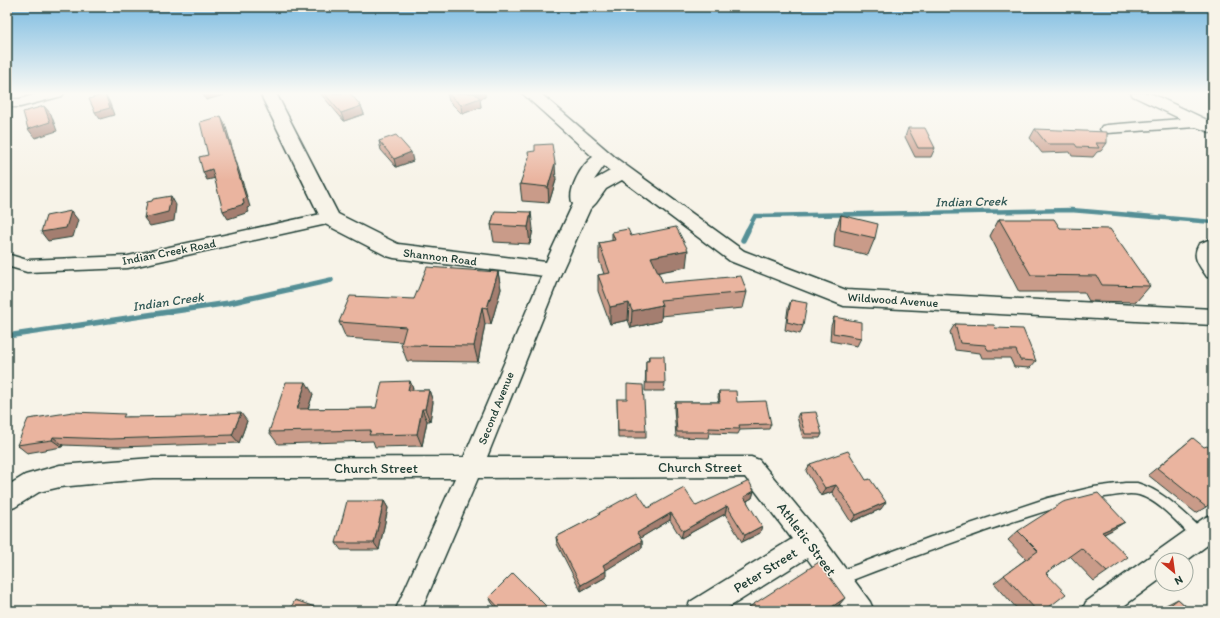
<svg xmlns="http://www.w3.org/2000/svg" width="1220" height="618" font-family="Itim,sans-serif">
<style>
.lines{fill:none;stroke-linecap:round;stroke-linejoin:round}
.stream-far1{stroke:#558f96;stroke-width:4.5}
.stream{stroke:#558f96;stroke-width:5.5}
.service-casing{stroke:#1f3d34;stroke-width:3}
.minor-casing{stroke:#1f3d34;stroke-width:3}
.tertiary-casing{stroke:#1f3d34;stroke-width:3}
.service{fill:#f7f3e8;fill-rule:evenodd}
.minor{fill:#f7f3e8;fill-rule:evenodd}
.tertiary{fill:#f7f3e8;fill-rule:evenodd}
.wall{fill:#c99b89;stroke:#1f3d34}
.shaded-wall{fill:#a47e6f;stroke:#1f3d34}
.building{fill:#eab49f;stroke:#1f3d34}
.labels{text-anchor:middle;stroke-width:3;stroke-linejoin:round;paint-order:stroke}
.street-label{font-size:12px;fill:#1f3d34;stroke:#f7f3e8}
.water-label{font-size:13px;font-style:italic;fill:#315855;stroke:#f7f3e8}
.near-street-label{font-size:14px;fill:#1f3d34;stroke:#f7f3e8}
</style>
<rect width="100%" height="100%" fill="#f7f3e8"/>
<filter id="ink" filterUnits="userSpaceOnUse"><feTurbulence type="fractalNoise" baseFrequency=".025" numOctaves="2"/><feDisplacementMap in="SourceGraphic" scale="8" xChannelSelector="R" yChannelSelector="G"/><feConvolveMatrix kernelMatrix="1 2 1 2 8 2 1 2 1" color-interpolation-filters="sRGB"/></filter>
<g filter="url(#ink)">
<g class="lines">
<path class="stream-far1" d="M747 231 755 216 1071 210 1213 222"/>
<path class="stream" d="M743 240 748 230
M7 336 229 303 331 280"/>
<defs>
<path id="service" d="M1137 483C1164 491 1184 513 1205 532L1206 536 1205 540 1200 542 1195 540C1179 525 1161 502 1139 495 1128 492 1116 496 1105 497 1065 503 1027 517 988 530 938 548 887 566 837 586L832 584 830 579 832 574 931 537 1048 498 1094 487 1125 483Z"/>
<path id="minor" d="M40 93H64L62 96 20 107H7V99H20Z
M1131 93H1150L1205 119 1213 123V133L1196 127 1107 133 1102 132 1100 129 1102 126 1107 125 1181 119 1133 96Z
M330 212 336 214 338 218 336 222 128 268 27 272 7 266V254L27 260 128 256Z
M1213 238V278L1207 277C1199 265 1191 257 1199 244Z
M553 264 559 265 562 270 487 457H751L759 460 819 533 870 602 874 611H845L807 558 723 611H686L690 602 792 539 745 477 478 478 421 611H395L455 478H153L60 487 39 492 15 507 7 510V486L25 475 60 465 153 458 464 457 544 270 547 265Z
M1213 514V541L1186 561 1162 560V578L1117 611H1082L1086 602 1204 518Z"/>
<path id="tertiary" d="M260 93H276L338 214 398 244 546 262 573 204C566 192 582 164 593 157L522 93H540L617 159 744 251 846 290 1213 309V325L844 306 730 261 622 180 606 189 596 203 590 209 560 275 553 277 394 258 387 256 323 223ZM604 166 610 171 594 180Z"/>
</defs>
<use href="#service" class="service-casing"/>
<use href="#minor" class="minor-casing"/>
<use href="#tertiary" class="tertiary-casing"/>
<use href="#service" class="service"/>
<use href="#minor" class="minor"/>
<use href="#tertiary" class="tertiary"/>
</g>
<path class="wall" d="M320 93H351L352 96 361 106 364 114 344 121Z
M447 93H485V97L480 99 481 107 462 114 449 101Z
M908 128 935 148 931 157H915L905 137Z
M1035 129 1107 143 1101 151 1097 152 1093 157 1072 156 1070 152 1042 153 1030 138Z
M379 141 413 161 396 167 381 150Z
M535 151 556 180 549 203 522 201 520 184Z
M495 211 533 229 530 244 494 242 491 225Z
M841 215 875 238 868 255 834 247 835 232Z
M999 219 1060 228 1150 286 1136 302 1089 301 1084 292H1019L990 236Z
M612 232 631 236 686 267 658 272 663 283 747 292 743 308 661 316V321L631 328 628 320 610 324 598 291V275L604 274 599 260V243L612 241Z
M498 272 501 289 491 324H485L478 362 407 361 401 345 402 342 346 338 339 322 414 299Z
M791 300 803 326 800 334 785 330 788 308Z
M834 317 861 338 857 346 830 341 831 326Z
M955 324 995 328 1036 361 1030 368 1014 367 1010 358H982L980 353 955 350 950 332Z
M649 356 665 383 664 391H645L646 361H648Z
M410 381 413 390H429L433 402 430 421H427L422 446 375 447 373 441 278 444 269 432 313 394 308 409 376 408Z
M719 391 771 424 769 429 740 430 738 434 709 433 708 438 676 437 674 408 675 402H719L718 397Z
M617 399 646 431V438H618Z
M799 413 822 434 820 438H803L797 417Z
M128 417 247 421 239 443 119 447 63 445 62 447 27 453 17 445Z
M1193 438 1206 507 1196 513 1148 475Z
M810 464 866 480 881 509 851 522 832 492 821 496 806 471Z
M754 491 752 498 747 501 760 533 742 542 725 514 681 538 670 520 640 538 642 541V548L605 570 606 577 581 591 557 544 556 537 599 515V513L648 508 696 506Z
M384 501 388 508 379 550H341L336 543Z
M1112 530 1104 534 1107 572 1094 581 1070 556 1046 573 1044 611H1019L994 583 1026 559 1008 540 1018 531Z
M489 597 551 611H499L492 603Z
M1178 599 1191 611H1158L1166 605Z
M839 605 831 611H746L749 607Z"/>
<path class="shaded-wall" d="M204 93H224V95L206 100 203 94Z
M473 93H485V97L480 99 481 107 462 114 461 105Z
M105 94 109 101 114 115 100 119 95 112Z
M44 106 51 114 57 131 35 138 28 129Z
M361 106 364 114 344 121 341 113Z
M221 116 225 124 250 207 247 208 249 212 228 219 223 211 243 199Z
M411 152 413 161 396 167 394 159Z
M555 163 556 180 549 203 548 187Z
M212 169 216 178 207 180 203 172Z
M171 196 176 205 174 221 150 226 144 218Z
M71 211 78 220 73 237 48 241 41 232Z
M531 212 533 229 530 244 528 227Z
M688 250 686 267 650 274 651 257Z
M498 272 501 289 491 324 487 308Z
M629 303 628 320 610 324V307Z
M662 305 661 321 631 328 632 311Z
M482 307 485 324 478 362 474 346Z
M410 381 415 394 408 390Z
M306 382 313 394 304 421 297 409Z
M429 390 433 402 430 421 425 409Z
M422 409 427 421 422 446 417 434Z
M241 413 247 421 239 443 232 435Z
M53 437 63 445 62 447 52 440Z
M836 485 832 492 821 496 825 488Z
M754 491 752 498 741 504 744 497Z
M384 501 388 508 379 550 374 543Z
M886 502 881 509 851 522 856 515Z
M727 506 725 514 681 538 683 531Z
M671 513 670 520 637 540V533Z
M1125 522 1112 530 1090 541 1102 532Z
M762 526 760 533 742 542 745 535Z
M642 541V548L603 572V565Z
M606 571V577L581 591V585Z
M845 598 839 605 831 611H826Z
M100 606 105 609V611H100Z"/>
<path class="building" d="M324 93H350L361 106 341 113Z
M447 93H474L480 98 461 105Z
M105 94 110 108 95 112 89 99Z
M44 106 50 122 28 129 23 112Z
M221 116 246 198 243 199 244 204 223 211 212 169 203 172 199 157 208 155 200 122Z
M908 128H925L935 148H918Z
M1035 129 1107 132V143H1096L1099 148 1077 147 1075 144H1047Z
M396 135 411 152 394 159 379 141Z
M552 144 555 163 548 187 520 184 529 157 528 152 535 151V145Z
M171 196 168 212 144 218 147 202 152 201 153 199Z
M71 211 66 228 41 232 46 216Z
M495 211 531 212 528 227 491 225Z
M841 215 878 224 875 238 840 230Z
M999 219H1054L1060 228 1110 229 1150 286 1102 285 1097 276 1031 275Z
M676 227 688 250 651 257 663 283 741 276 747 292 660 300 662 305 632 311 629 303 610 307 598 275 610 273 599 243 615 240 612 232 628 229 631 236Z
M427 267 498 272 487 308 482 307 474 346 401 345 406 327 339 322 350 296 414 299Z
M791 300 807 303 803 326 787 322Z
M834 317 861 322V338L833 333Z
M955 324 994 325 995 328 1023 329 1036 361 1020 360 1016 350H988L985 345 960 343Z
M649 356H664L665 383H646V361H649Z
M410 381 408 390H429L425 409H422L417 434 369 435 371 430 269 432 286 382H306L297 409 376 408 382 382Z
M627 384 643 385 646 431H618L617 399H627Z
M719 391H736L737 402 766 401 771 424 739 425 740 429 709 428V432H677L675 402H720Z
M73 412 125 414 123 417 195 416V415L241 413 232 435 111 439 53 437 52 440 17 445 28 419Z
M816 412 822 434H805L799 413Z
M1193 438 1204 447 1207 446 1213 451V501L1206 507 1157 468Z
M848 451 866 480 870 479 886 502 856 515 836 485 825 488 810 464Z
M749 481 754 491 744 497 762 526 745 535 727 506 683 531 671 513 637 533 642 541 603 565 606 571 581 585 556 537 600 514 599 513 637 492 648 508 684 488 696 506Z
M1098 493 1125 522 1102 532 1128 557 1107 572 1081 548 1046 573 1066 594 1044 611H1037L1004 575 1038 551 1018 531 1063 502Z
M347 501H384L374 543H336Z
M819 562 845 598 826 611H752L749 607Z
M513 573 551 611H502L489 597Z
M1178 599 1191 611H1165L1164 610Z
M295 600 326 611H289Z
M100 606V611H90Z"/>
</g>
<linearGradient id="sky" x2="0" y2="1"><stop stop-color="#7bbbe1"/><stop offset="0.52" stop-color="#fbfaf5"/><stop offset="1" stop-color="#fbfaf5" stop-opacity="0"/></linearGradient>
<rect width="1220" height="180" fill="url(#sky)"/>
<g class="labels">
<g class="street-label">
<text transform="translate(169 252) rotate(-11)" y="4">Indian Creek Road</text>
<text transform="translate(440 257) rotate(7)" y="4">Shannon Road</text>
<text transform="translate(893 300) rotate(4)" y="4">Wildwood Avenue</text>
<text transform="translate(496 408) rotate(-68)" y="4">Second Avenue</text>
</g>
<g class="water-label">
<text transform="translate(971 201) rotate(-1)" y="5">Indian Creek</text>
<text transform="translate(168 301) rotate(-8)" y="5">Indian Creek</text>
</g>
<g class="near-street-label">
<text x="700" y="472">Church Street</text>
<text x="376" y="473">Church Street</text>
<text transform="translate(807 539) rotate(53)" y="5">Athletic Street</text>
<text transform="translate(765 570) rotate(-32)" y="5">Peter Street</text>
</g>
</g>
<rect width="1220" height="618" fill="none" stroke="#f7f3e8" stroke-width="24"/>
<rect x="12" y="12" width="1196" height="594" fill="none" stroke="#1f3d34" stroke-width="1.5" filter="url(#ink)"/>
<g transform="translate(1174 572) rotate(151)"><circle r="19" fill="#f7f3e8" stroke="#a1aaa0"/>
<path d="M0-3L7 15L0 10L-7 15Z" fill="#c8321e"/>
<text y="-6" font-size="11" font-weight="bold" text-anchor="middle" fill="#1f3d34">N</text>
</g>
</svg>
